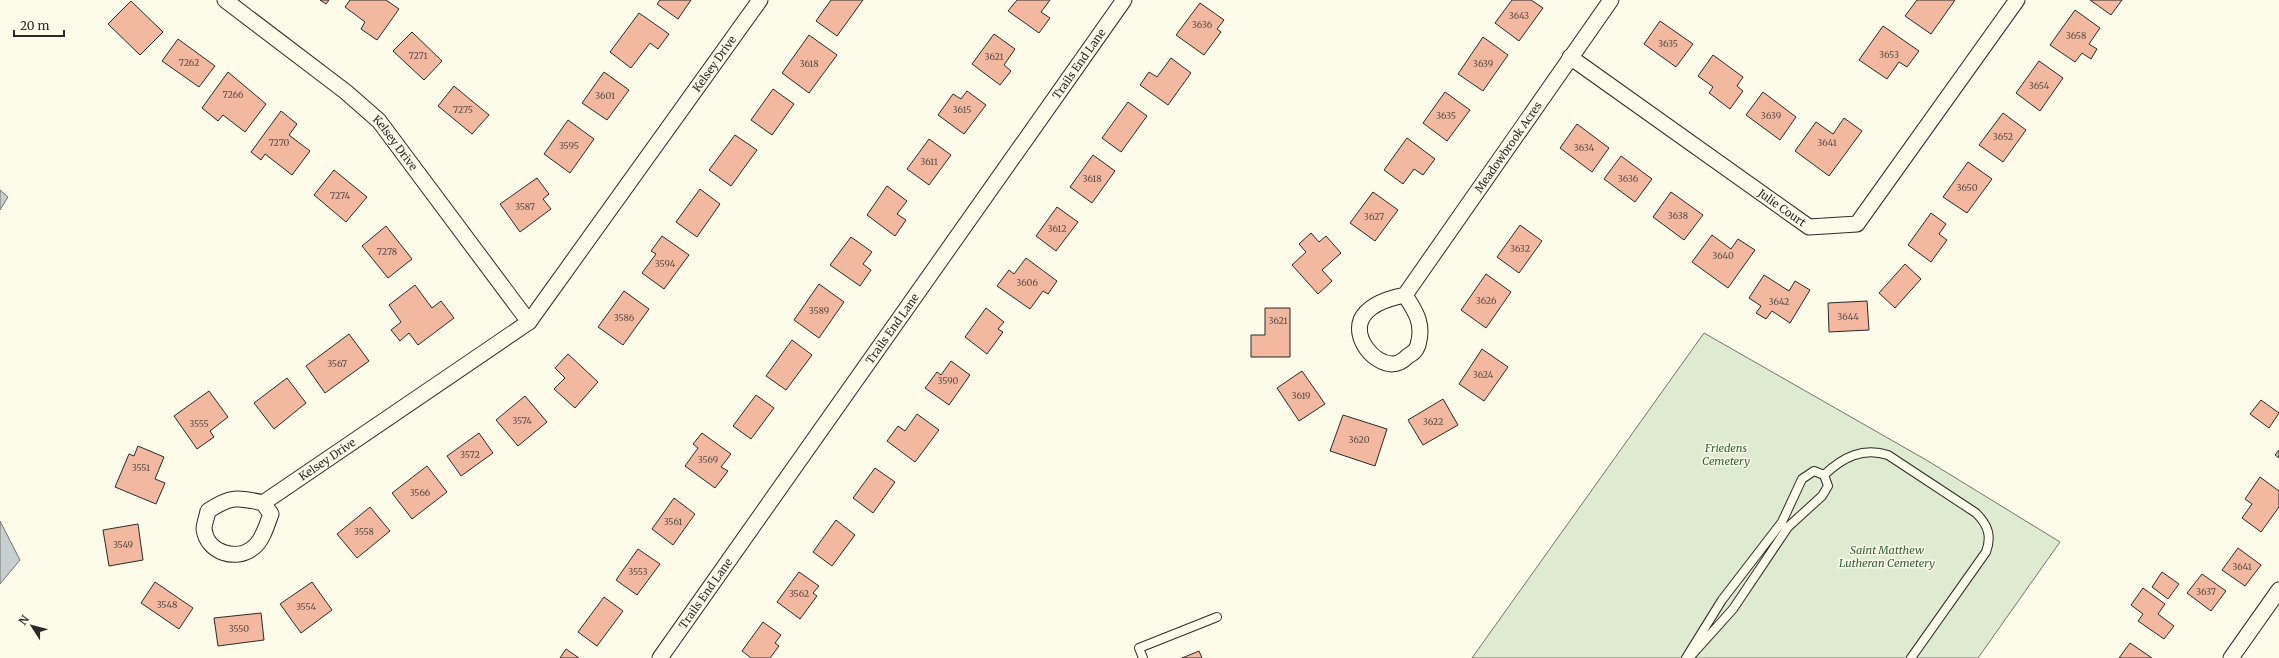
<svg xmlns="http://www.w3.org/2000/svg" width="2279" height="658" font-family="Merriweather,serif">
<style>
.green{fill:#deebd1;stroke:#74746e}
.water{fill:#c7d0d0;stroke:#74746e}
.building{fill:#f2b8a0;stroke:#2b2b2b}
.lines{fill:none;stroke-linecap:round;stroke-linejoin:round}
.service-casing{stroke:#2b2b2b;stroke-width:10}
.minor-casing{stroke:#2b2b2b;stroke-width:17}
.service{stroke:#fdfbea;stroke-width:8}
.minor{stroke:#fdfbea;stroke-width:15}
.labels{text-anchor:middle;stroke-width:3;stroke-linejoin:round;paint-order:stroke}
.number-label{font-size:9px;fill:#5d4e48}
.street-label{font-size:11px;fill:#2b2b2b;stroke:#fdfbea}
.park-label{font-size:11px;font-style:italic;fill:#34623c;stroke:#fdfbea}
</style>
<rect width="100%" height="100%" fill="#fdfbea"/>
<path class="green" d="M1704 333 1928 461 2060 542 1978 658H1472Z"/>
<path class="water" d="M0 190 8 197 0 210Z
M0 521 20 560 0 584Z"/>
<path class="building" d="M320 0H329L326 4Z
M350 0H386L399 9 377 40 361 29 365 22 345 7Z
M660 0H691L678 19 657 4Z
M831 0H863L837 36 816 21Z
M1017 0H1050L1041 12 1050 18 1039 33 1008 11Z
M1512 0H1531L1543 8 1519 41 1495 23Z
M1917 0H1955L1931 34 1905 16Z
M2090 0H2122L2111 15Z
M131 1 163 32 140 55 108 24Z
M1200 3 1224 20 1217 29 1221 32 1204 55 1176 35Z
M2075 10 2100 28 2089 44 2097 49 2091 59 2082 53 2075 62 2050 45Z
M639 13 669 34 658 49 650 43 631 68 610 52Z
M1660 21 1693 44 1676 67 1644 44Z
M1883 26 1919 51 1907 67 1899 62 1887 79 1859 60Z
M412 32 442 61 424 80 393 51Z
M994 34 1015 49 1004 65 1011 71 1000 85 972 64Z
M809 35 837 55 809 93 782 73Z
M1483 37 1508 55 1483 91 1458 74Z
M178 39 215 66 199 87 162 61Z
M1713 55 1743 77 1737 86 1743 91 1730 109 1709 93 1713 87 1698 76Z
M1171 58 1191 73 1168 105 1140 85 1149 72 1157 77Z
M2039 61 2063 78 2040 111 2016 93Z
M228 72 266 104 245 132 223 115 218 121 202 108Z
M604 72 629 90 607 120 582 103Z
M454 86 489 115 472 134 438 106Z
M773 89 794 104 772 135 751 120Z
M967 91 986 105 964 134 938 115 953 94 961 99Z
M1445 92 1470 110 1447 141 1423 123Z
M1763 92 1796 117 1780 140 1746 115Z
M1128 102 1147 116 1121 152 1102 138Z
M281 111 297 124 289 135 310 151 292 175 265 154 261 160 251 152Z
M2003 113 2026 130 2003 162 1979 145Z
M1844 118 1862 131 1829 176 1795 151 1816 122 1833 134Z
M568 120 594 139 570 173 544 154Z
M1577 124 1609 148 1592 172 1560 148Z
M735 135 757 150 731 186 709 170Z
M1407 138 1435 159 1423 175 1414 169 1403 184 1384 170Z
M929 139 951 155 929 185 907 169Z
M1093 155 1115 171 1092 203 1070 187Z
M1621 156 1652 179 1635 202 1604 179Z
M1968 162 1992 179 1967 213 1943 197Z
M334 170 367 197 346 222 314 195Z
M537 178 549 194 543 199 551 209 520 232 500 204Z
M887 186 907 201 897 214 906 220 895 236 867 215Z
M700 189 720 204 697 237 676 222Z
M1373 192 1398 210 1375 241 1350 223Z
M1671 192 1703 215 1684 240 1653 217Z
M1057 207 1078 222 1056 251 1036 236Z
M1931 213 1946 224 1939 234 1947 240 1931 262 1908 245Z
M1520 225 1542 241 1519 273 1497 257Z
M386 226 412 259 388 278 362 246Z
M1311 233 1319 242 1326 236 1341 253 1322 270 1332 281 1318 294 1292 265 1306 252 1299 244Z
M1712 235 1731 249 1738 239 1755 250 1728 288 1692 262Z
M662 236 689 255 664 289 642 273 656 254 651 251Z
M851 237 872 252 863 264 871 270 860 286 830 265Z
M1026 258 1057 281 1048 294 1043 291 1030 309 997 286 1009 270 1014 274Z
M1905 264 1921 279 1895 308 1879 293Z
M1486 274 1511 292 1486 328 1461 310Z
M1764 275 1789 291 1795 281 1810 290 1790 323 1772 311 1766 319 1756 313 1761 306 1749 298Z
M819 284 844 302 819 338 794 320Z
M415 285 432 308 441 301 454 318 418 345 409 333 400 341 391 330 401 322 389 305Z
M624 291 649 309 623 345 598 327Z
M1867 301 1869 330 1829 332 1828 303Z
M986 308 1004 322 998 329 1003 332 987 354 965 337Z
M1265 308H1290V357H1251V335H1265Z
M349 334 369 361 325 393 306 366Z
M792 340 812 355 786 390 766 376Z
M1482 349 1508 367 1484 401 1459 384Z
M568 354 598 382 575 408 554 389 565 378 555 368Z
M951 361 970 375 949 405 925 388 937 372 941 375Z
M1302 371 1325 404 1299 421 1277 388Z
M287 378 306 403 274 429 254 403Z
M209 391 228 417 210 431 214 437 197 449 174 416Z
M756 395 774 408 751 439 733 426Z
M525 396 547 422 518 446 496 420Z
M1443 399 1458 425 1423 445 1408 420Z
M2261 400 2279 413 2269 428 2250 414Z
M917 414 939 430 915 462 887 441 898 426 905 431Z
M1343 415 1387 429 1375 466 1330 451Z
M479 433 493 453 461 476 447 456Z
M702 433 731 454 721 467 728 471 715 488 685 466 698 448 693 444Z
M138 446 164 457 155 479 165 483 156 504 115 487 129 454 134 456Z
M2279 450V458L2275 455Z
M427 466 447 492 412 519 392 493Z
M875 468 895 482 873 513 853 498Z
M2260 477 2279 491V507L2261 532 2242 518 2252 504 2245 499Z
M674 498 695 514 673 545 652 529Z
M370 507 390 531 357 558 337 534Z
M836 520 855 535 832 566 813 552Z
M138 524 143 560 109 566 103 530Z
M2238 548 2261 565 2245 586 2222 570Z
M638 549 660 564 637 595 616 580Z
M799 572 819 586 813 593 817 596 800 619 777 602Z
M2162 572 2179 584 2168 599 2152 587Z
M2202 574 2226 591 2211 611 2187 593Z
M155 582 193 608 179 629 141 603Z
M312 582 332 610 301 633 280 604Z
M2143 588 2165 604 2158 614 2174 626 2164 639 2138 621 2143 614 2131 605Z
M604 597 623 611 597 646 578 632Z
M261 613 264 640 218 646 214 618Z
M763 622 781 635 775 643 779 646 770 658H751L742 651Z
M2130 643 2152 658H2119Z
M566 649 579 658H560Z
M1199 651 1202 658H1182Z"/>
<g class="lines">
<defs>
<path id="service" d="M1824 475C1843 457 1863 447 1888 455L1976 513C1988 525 1992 536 1986 552L1911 658
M1143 658 1139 648 1217 617
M1686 658 1722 600 1782 522 1802 479 1814 471 1824 475 1828 486 1822 496 1788 527 1733 609 1689 658"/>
<g id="minor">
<path id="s1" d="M225 0 346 92 379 121 529 322"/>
<path id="s2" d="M1570 57 1809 227 1857 224 2017 0"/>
<path id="s3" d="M1405 295C1416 312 1424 324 1418 345 1416 351 1413 353 1408 356 1404 360 1399 364 1392 364 1373 363 1354 339 1361 320 1368 304 1390 298 1405 295L1611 0"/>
<path id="s4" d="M263 503 271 514C267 524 263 540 254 547 237 562 207 553 204 529 204 524 207 517 208 511 230 496 238 497 263 503L529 322 760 0"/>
<path id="s5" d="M660 658 1124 0"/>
<path d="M2231 658 2279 590"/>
</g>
</defs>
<use href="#service" class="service-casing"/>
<use href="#minor" class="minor-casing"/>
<use href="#service" class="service"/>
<use href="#minor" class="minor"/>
</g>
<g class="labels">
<g class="number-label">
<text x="1519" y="19">3643</text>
<text x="1202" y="28">3636</text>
<text x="2076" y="39">3658</text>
<text x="1668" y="47">3635</text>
<text x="1889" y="58">3653</text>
<text x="418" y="59">7271</text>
<text x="994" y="60">3621</text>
<text x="189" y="66">7262</text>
<text x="809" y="67">3618</text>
<text x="1483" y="67">3639</text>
<text x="2039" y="89">3654</text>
<text x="233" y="98">7266</text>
<text x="605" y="99">3601</text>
<text x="463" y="113">7275</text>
<text x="962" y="113">3615</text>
<text x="1446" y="119">3635</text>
<text x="1771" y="119">3639</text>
<text x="2003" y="140">3652</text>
<text x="279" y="146">7270</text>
<text x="1827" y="146">3641</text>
<text x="569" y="149">3595</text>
<text x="1584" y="151">3634</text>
<text x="929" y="165">3611</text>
<text x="1092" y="182">3618</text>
<text x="1628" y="182">3636</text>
<text x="1967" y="191">3650</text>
<text x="340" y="199">7274</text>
<text x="525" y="210">3587</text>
<text x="1678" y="219">3638</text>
<text x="1374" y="220">3627</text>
<text x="1057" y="232">3612</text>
<text x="1520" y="252">3632</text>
<text x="387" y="255">7278</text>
<text x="1723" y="259">3640</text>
<text x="665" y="267">3594</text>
<text x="1027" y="286">3606</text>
<text x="1486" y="304">3626</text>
<text x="1779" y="305">3642</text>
<text x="819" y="314">3589</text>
<text x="1848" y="320">3644</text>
<text x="624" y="321">3586</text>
<text x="1278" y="324">3621</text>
<text x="337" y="367">3567</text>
<text x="1483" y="378">3624</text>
<text x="948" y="384">3590</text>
<text x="1301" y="399">3619</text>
<text x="522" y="424">3574</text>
<text x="1433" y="425">3622</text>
<text x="199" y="427">3555</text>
<text x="1359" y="443">3620</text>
<text x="470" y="458">3572</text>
<text x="708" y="463">3569</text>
<text x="141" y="471">3551</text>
<text x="420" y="496">3566</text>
<text x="673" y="525">3561</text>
<text x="364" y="535">3558</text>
<text x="123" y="548">3549</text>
<text x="2242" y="570">3641</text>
<text x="638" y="575">3553</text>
<text x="2206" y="595">3637</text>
<text x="799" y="597">3562</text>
<text x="167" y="608">3548</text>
<text x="306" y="610">3554</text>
<text x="239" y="632">3550</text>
</g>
<g class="street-label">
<text dy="4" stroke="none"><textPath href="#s4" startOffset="832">Kelsey Drive</textPath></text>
<text dy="4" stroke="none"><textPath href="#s5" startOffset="727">Trails End Lane</textPath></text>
<text dy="4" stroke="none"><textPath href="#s1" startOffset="223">Kelsey Drive</textPath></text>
<text dy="4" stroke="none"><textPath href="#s3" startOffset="381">Meadowbrook Acres</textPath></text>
<text dy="4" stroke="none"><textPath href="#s2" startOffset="260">Julie Court</textPath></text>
<text dy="4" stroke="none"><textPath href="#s5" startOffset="403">Trails End Lane</textPath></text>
<text dy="4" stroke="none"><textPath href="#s4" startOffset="270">Kelsey Drive</textPath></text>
<text dy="4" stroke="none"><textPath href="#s5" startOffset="79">Trails End Lane</textPath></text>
</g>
<g class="park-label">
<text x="1726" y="452">Friedens<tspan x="1726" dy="13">Cemetery</tspan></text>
<text x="1887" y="554">Saint Matthew<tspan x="1887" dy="13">Lutheran Cemetery</tspan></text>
</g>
</g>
<g transform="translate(32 626) rotate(306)" stroke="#fdfbea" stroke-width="3" paint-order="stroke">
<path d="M0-3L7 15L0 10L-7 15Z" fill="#2b2b2b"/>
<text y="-6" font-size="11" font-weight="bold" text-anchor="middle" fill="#2b2b2b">N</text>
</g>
<path d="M14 30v6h50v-6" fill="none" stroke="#2b2b2b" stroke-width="2"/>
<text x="20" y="30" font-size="12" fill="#2b2b2b" stroke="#fdfbea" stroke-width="3" paint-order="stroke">20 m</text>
</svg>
